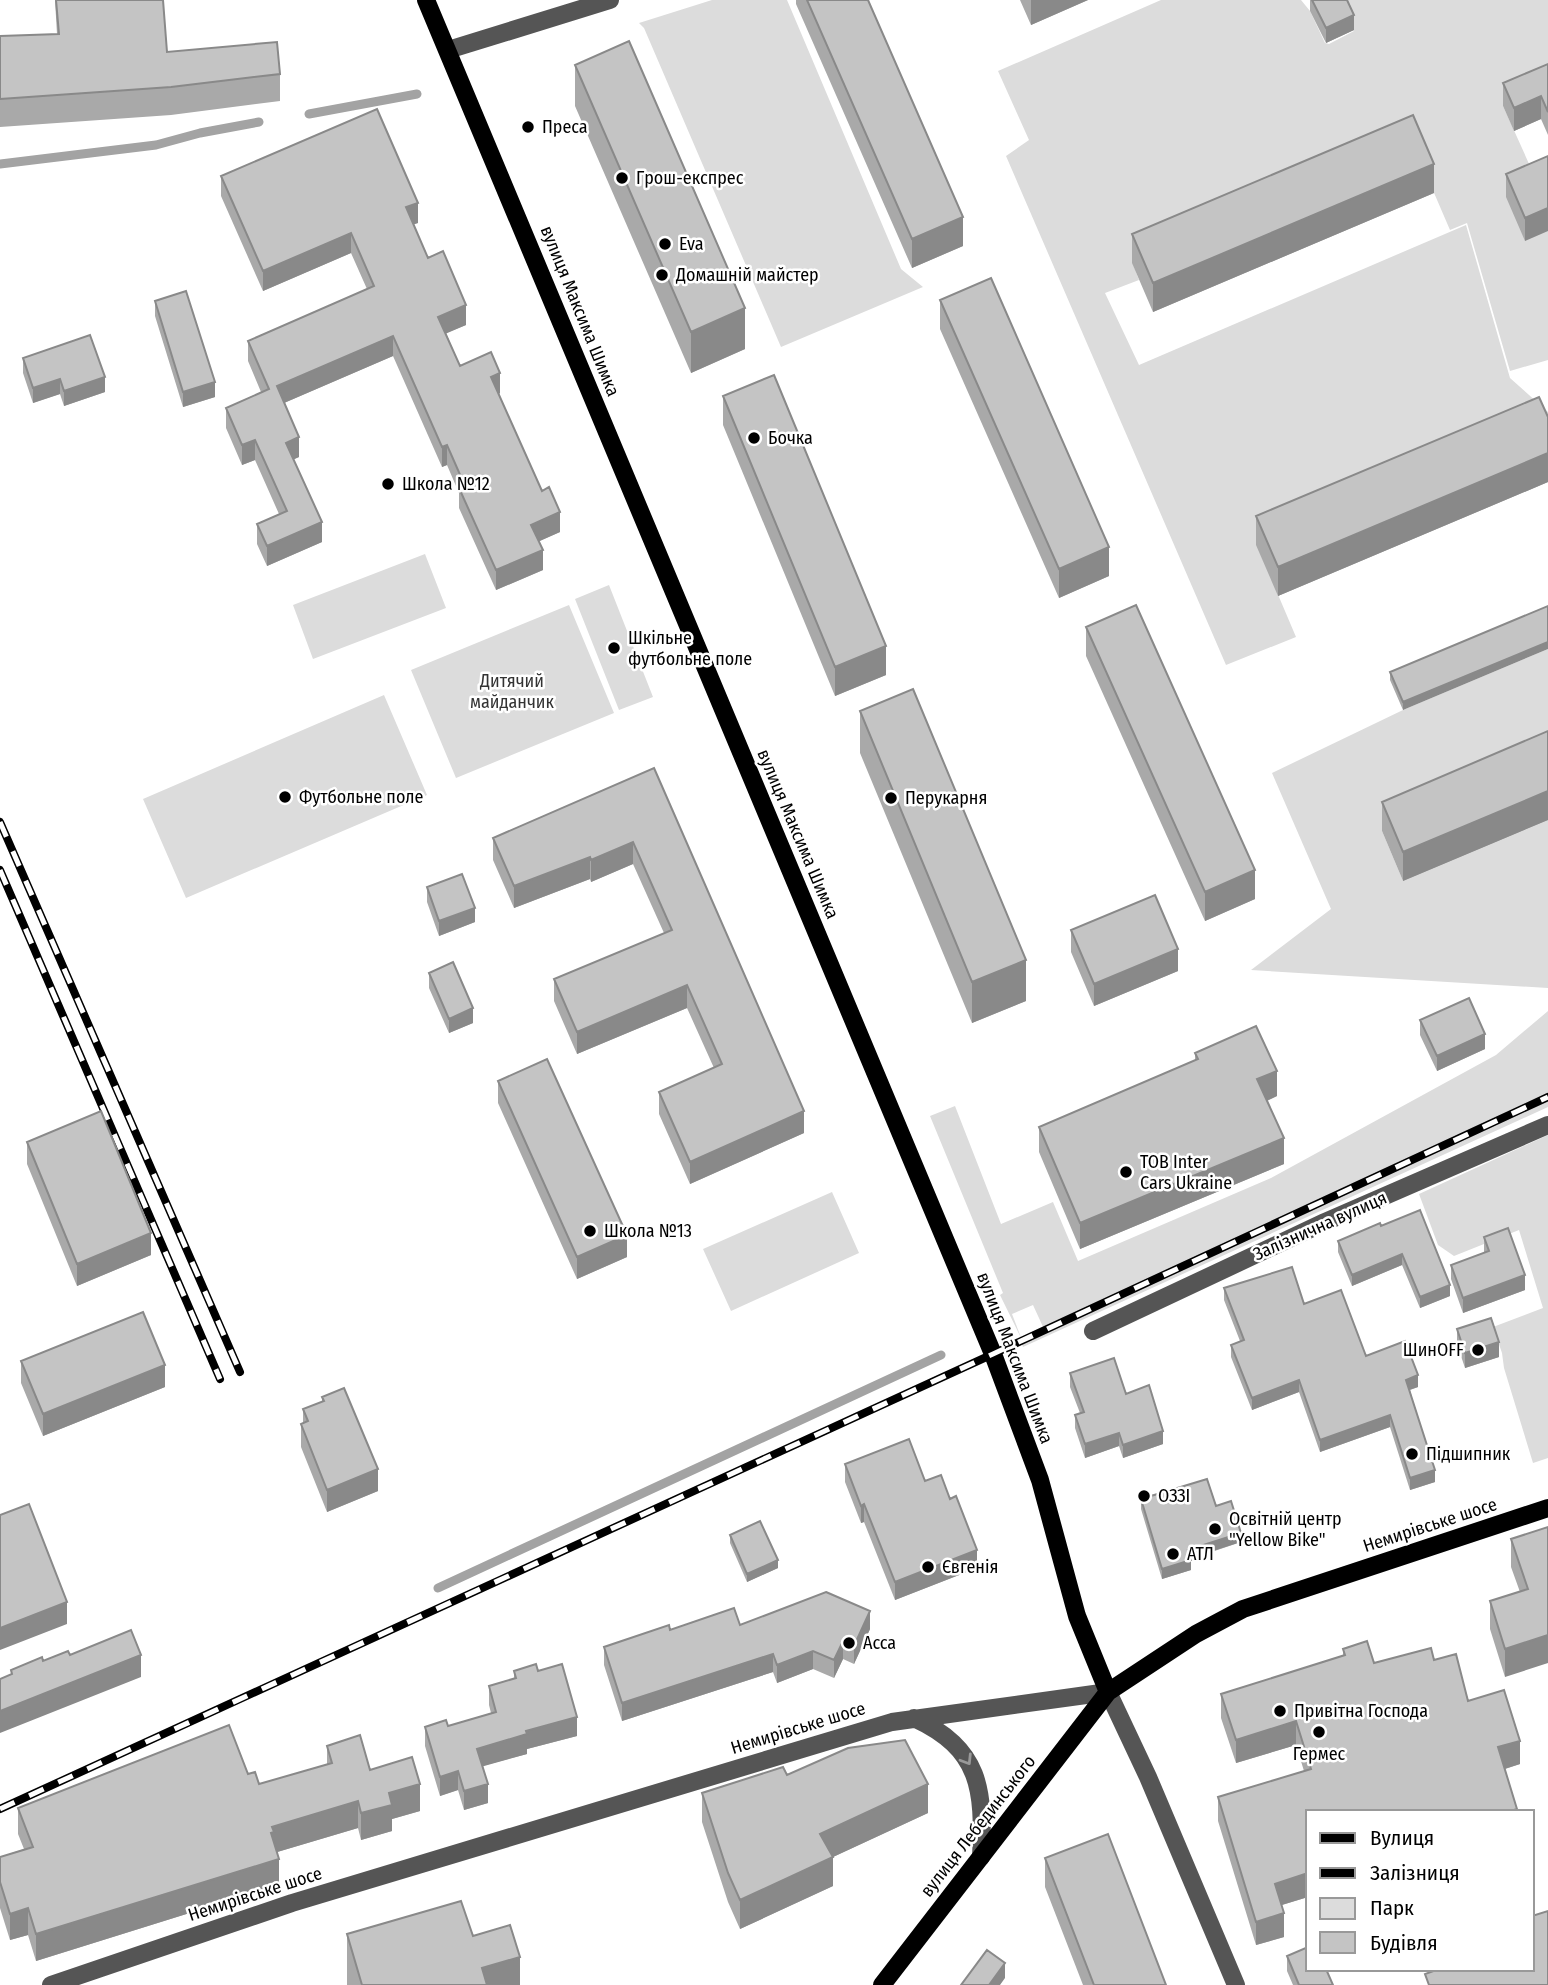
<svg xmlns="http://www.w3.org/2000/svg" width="1548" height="1985" font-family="'Fira Sans Condensed',sans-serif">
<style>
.green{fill:#dcdcdc}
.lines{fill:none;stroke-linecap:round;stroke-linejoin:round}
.stream{stroke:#a3a3a3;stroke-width:9}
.minor{stroke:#555;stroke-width:18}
.major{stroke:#000;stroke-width:18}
.rail-casing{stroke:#000;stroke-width:8}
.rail{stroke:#fff;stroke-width:5;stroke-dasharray:16;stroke-linecap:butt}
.wall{fill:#a9a9a9}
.shaded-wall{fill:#898989}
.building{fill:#c4c4c4;stroke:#898989;stroke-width:2}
.oneway{stroke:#999}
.poi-dot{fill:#000;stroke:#fff;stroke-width:2.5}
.labels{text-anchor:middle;stroke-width:5;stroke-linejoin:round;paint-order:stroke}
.poi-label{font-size:18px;fill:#000;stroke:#fff;text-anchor:start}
.street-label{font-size:18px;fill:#000;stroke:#fff}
.park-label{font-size:18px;fill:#333;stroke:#fff}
</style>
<rect width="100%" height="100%" fill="#fff"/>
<path class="green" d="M712 0H787L901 269 923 287 781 347 644 28 639 23Z
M1161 0H1301L1310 11 1325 43 1329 44 1354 31 1340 0H1548V86L1503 106 1548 206V360L1510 371 1467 223 1450 230 1413 144 1133 264 1139 280 1105 293 1139 365 1466 225 1510 378 1548 412V422L1257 545 1296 637 1226 665 1006 156 1029 140 998 71Z
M425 554 446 608 313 659 293 605Z
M609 585 653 697 619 710 575 599Z
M569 605 614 713 456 778 411 670Z
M1548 649V760L1382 831 1403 881 1548 820V988L1251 970 1331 909 1272 773 1403 710Z
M384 695 427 795 186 898 143 799Z
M1548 1011V1096L1044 1329 1033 1305 1012 1314 1022 1340 1000 1295 1003 1293 930 1116 955 1106 1001 1224 1053 1202 1078 1261 1271 1178 1496 1055Z
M1548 1098V1107L1023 1347 1021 1342Z
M1548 1135V1458L1533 1463 1504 1368 1502 1353 1493 1327 1543 1308 1519 1230 1454 1256 1438 1245 1419 1194Z
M832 1192 859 1253 731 1311 703 1249Z"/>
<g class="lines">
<path class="stream" d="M309 114 417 94
M0 164 156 145 200 133 259 122
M438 1588 941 1355"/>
<path class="minor" d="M448 50 610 0
M1093 1331 1325 1222 1548 1125
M914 1718C981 1749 984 1789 981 1857
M51 1985 292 1903 892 1722 1108 1692 1148 1777 1236 1985"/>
<path class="major" d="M426 0 993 1354 1040 1480 1077 1616 1108 1692
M882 1985 1108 1692 1196 1634 1243 1609 1548 1508"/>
<defs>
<path id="rail" d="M0 822 240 1372
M0 870 220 1379
M0 1809 993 1354 1548 1097"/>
</defs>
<use href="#rail" class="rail-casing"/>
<use href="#rail" class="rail"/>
</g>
<path class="wall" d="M55 0H163L167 52 280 74V101L171 115 0 127V36L57 34Z
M796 0H868L963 246 912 268 796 4Z
M1020 0H1088L1031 25Z
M1310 0H1347L1354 30 1326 43 1310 11Z
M1548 64V135L1541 119 1514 131 1503 106V83Z
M575 65 745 349 691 373 575 106Z
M1548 156 1525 241 1506 197V174Z
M221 176 418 223 413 224 428 258 466 325 446 333 460 366 500 393 499 394 560 532 539 541 543 570 496 590 459 508V493L447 465 442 467 393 356 284 403 299 457 294 459 322 542 267 566 257 544V524L279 514 255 460 242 465 226 428V408L261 392 248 361V341L367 289 351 253 263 291 221 196Z
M1434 193 1153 312 1132 263V234Z
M940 300 1109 576 1059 598 940 329Z
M155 301 215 397 183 407 155 316Z
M23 358 105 392 64 406 60 394 33 403 23 373Z
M723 396 886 675 835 696 723 425Z
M1548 417V482L1278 596 1256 545V516Z
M1548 606 1403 710 1390 680V672Z
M1086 627 1255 899 1205 921 1086 656Z
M860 711 1026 1001 972 1023 860 753Z
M1548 731V820L1403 881 1382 831V802Z
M654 768 804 1133 690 1184 659 1114V1092L714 1068 687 1008 577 1054 554 1001V979L664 933 633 864 591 882 590 879 514 908 493 860V838Z
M427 887 475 922 439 936 427 902Z
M1071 930 1178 971 1094 1006 1071 952Z
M429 973 473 1023 449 1033 429 988Z
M1420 1020 1485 1049 1437 1071 1420 1035Z
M1195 1053 1277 1096 1267 1101 1284 1164 1080 1249 1039 1152V1127L1195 1060Z
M498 1081 627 1257 577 1279 498 1103Z
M27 1142 151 1255 77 1286 27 1164Z
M1381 1226 1450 1296 1420 1308 1402 1265 1352 1286 1338 1252V1241Z
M1484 1237 1525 1290 1463 1313 1451 1279V1265L1484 1253Z
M1224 1288 1304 1304 1366 1356 1418 1387 1410 1390 1435 1482 1410 1490 1390 1427 1320 1452 1299 1392 1252 1410 1231 1357V1345L1240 1341 1224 1300Z
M1457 1329 1499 1357 1465 1368 1457 1344Z
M21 1361 165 1387 43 1436 21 1383Z
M1070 1373 1126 1394 1163 1444 1123 1458 1119 1446 1085 1458 1075 1428V1415L1080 1413 1070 1387Z
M322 1397 378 1491 327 1512 301 1447V1424L303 1423V1409L322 1402Z
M845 1464 925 1481 977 1568 895 1600 864 1522 861 1523 845 1482Z
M1141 1499 1241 1542 1191 1559V1570L1162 1579 1141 1509Z
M1548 1527 1505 1677 1490 1629V1601L1520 1592 1511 1567V1539Z
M730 1535 778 1568 747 1582 730 1543Z
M740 1625 870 1629 854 1664 843 1659 834 1678 813 1669 777 1683 773 1672 622 1721 604 1665V1647L670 1630Z
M1343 1649 1374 1663 1434 1660 1520 1764 1505 1769 1517 1812H1308V1897L1282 1905 1284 1937 1256 1945 1218 1821V1797L1304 1771 1296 1745 1236 1763 1221 1718V1694L1343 1656Z
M514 1671H538L577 1736 527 1749V1754L482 1766 488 1803 464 1810 458 1790 440 1796 425 1746V1727L448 1726 491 1713 489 1705V1686L514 1679Z
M327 1746 370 1770 420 1811 392 1819V1831L361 1840 358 1828 277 1852 279 1885 36 1961 28 1935 10 1940 0 1908V1857L24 1849 18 1834V1808L248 1774 259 1784 327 1765Z
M787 1775 928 1813 833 1857V1886L740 1929 728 1902 702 1822V1793Z
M1045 1858 1166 1985H1083L1045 1887Z
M347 1934 473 1936 520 1985H347Z
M1287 1956 1333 1985H1293L1287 1971Z"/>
<path class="shaded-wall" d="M1031 0H1088L1031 25Z
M1354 15V30L1326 43V28Z
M1541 96V119L1514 131V108Z
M1434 164V193L1153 312V283Z
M418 203V223L406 227V207Z
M1548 208V231L1525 241V218Z
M963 217V246L912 268V239Z
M351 233V253L263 291V271Z
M466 305V325L438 337V317Z
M745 308V349L691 373V332Z
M393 336V356L277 406V386Z
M500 373V393L491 397V377Z
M105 377V392L64 406V391Z
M60 379V394L33 403V388Z
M215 382V397L183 407V392Z
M299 437V457L286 463V443Z
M255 440V460L242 465V445Z
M447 445V465L442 467V447Z
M1548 453V482L1278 596V567Z
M560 512V532L531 545V525Z
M322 522V542L267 566V546Z
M1109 547V576L1059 598V569Z
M543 550V570L496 590V570Z
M1548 642V649L1403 710V702Z
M886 646V675L835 696V667Z
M1548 791V820L1403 881V852Z
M633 842V864L591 882V860Z
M590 857V879L514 908V886Z
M1255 870V899L1205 921V892Z
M475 908V922L439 936V921Z
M1178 949V971L1094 1006V984Z
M1026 960V1001L972 1023V982Z
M687 985V1008L577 1054V1032Z
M473 1008V1023L449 1033V1019Z
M1485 1034V1049L1437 1071V1056Z
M1277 1071V1096L1257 1105V1079Z
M804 1111V1133L690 1184V1162Z
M1284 1138V1164L1080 1249V1223Z
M151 1233V1255L77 1286V1264Z
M627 1235V1257L577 1279V1257Z
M1402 1254V1265L1352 1286V1275Z
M1525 1275V1290L1463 1313V1298Z
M1450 1285V1296L1420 1308V1297Z
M1499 1342V1357L1465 1368V1353Z
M165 1365V1387L43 1436V1414Z
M1418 1375V1387L1406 1391V1380Z
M1299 1380V1392L1252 1410V1398Z
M1390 1415V1427L1320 1452V1440Z
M1163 1431V1444L1123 1458V1445Z
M1119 1433V1446L1085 1458V1444Z
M378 1469V1491L327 1512V1490Z
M1435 1470V1482L1410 1490V1478Z
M864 1504V1522L861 1523V1506Z
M1241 1533V1542L1188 1559V1550Z
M977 1550V1568L895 1600V1582Z
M778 1560V1568L747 1582V1574Z
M1191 1560V1570L1162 1579V1569Z
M67 1602V1624L0 1650V1628Z
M870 1611V1629L854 1664V1646Z
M1548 1635V1663L1505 1677V1649Z
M843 1641V1659L834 1678V1660Z
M813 1651V1669L777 1683V1665Z
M773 1654V1672L622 1721V1703Z
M141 1655V1677L0 1733V1711Z
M577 1717V1736L527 1749V1754L477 1768V1749L526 1731Z
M1296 1721V1745L1236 1763V1740Z
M1520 1741V1764L1498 1771V1747Z
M458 1771V1790L440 1796V1777Z
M420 1784V1811L392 1819V1831L361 1840V1813L389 1793Z
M488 1784V1803L464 1810V1791Z
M928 1784V1813L833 1857V1886L740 1929V1900L820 1834Z
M358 1801V1828L274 1853 271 1833 272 1827Z
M279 1859V1885L36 1961V1934Z
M1308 1873V1897L1275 1907V1884Z
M28 1908V1935L10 1940V1914Z
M1284 1913V1937L1256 1945V1922Z
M520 1957V1985H482V1968Z
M1005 1963V1978L1000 1985H989Z"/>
<path class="building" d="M56 0H163L167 52 277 42 280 74 171 87 0 99V36L59 34Z
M807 0H868L963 217 912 239Z
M1312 0H1347L1354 15 1326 28Z
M629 41 745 308 691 332 575 65Z
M1548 64V112L1541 96 1514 108 1503 83Z
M377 109 418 203 406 207 428 258 443 251 466 305 438 317 460 366 491 352 500 373 491 377 542 491 549 487 560 512 531 525 543 550 496 570 459 488 465 486 447 445 442 447 393 336 277 386 299 437 286 443 322 522 267 546 257 524 287 511 255 440 242 445 226 408 269 389 248 341 374 286 351 233 263 271 221 176Z
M1413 115 1434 164 1153 283 1132 234Z
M1548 156V208L1525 218 1506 174Z
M991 278 1109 547 1059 569 940 300Z
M186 291 215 382 183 392 155 301Z
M90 335 105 377 64 391 60 379 33 388 23 358Z
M774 375 886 646 835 667 723 396Z
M1539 397 1548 417V453L1278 567 1256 516Z
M1136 605 1255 870 1205 892 1086 627Z
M1548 606V642L1403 702 1390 672Z
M913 689 1026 960 972 982 860 711Z
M1548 731V791L1403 852 1382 802Z
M654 768 804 1111 690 1162 659 1092 722 1064 687 985 577 1032 554 979 672 930 633 842 591 860 590 857 514 886 493 838Z
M462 874 475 908 439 921 427 887Z
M1155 895 1178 949 1094 984 1071 930Z
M453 962 473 1008 449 1019 429 973Z
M1469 998 1485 1034 1437 1056 1420 1020Z
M1256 1026 1277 1071 1257 1079 1284 1138 1080 1223 1039 1127 1198 1059 1195 1053Z
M547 1059 627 1235 577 1257 498 1081Z
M101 1111 151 1233 77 1264 27 1142Z
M1420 1210 1450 1285 1420 1297 1402 1254 1352 1275 1338 1241 1380 1223 1381 1226Z
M1508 1228 1525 1275 1463 1298 1451 1265 1489 1251 1484 1237Z
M1292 1267 1304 1304 1341 1290 1366 1356 1405 1341 1418 1375 1406 1380 1435 1470 1410 1478 1390 1415 1320 1440 1299 1380 1252 1398 1231 1345 1244 1340 1224 1288Z
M143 1312 165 1365 43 1414 21 1361Z
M1491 1318 1499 1342 1465 1353 1457 1329Z
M1114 1358 1126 1394 1149 1385 1163 1431 1123 1445 1119 1433 1085 1444 1075 1415 1084 1412 1070 1373Z
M344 1388 378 1469 327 1490 301 1424 308 1421 303 1409 324 1401 322 1397Z
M909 1439 925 1481 941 1475 950 1499 956 1496 977 1550 895 1582 864 1504 861 1506 845 1464Z
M1207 1479 1216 1506 1231 1501 1241 1533 1188 1550 1191 1560 1162 1569 1141 1499Z
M29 1504 67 1602 0 1628V1515Z
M760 1521 778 1560 747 1574 730 1535Z
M1548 1527V1635L1505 1649 1490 1601 1528 1589 1511 1539Z
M826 1592 870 1611 854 1646 843 1641 834 1660 813 1651 777 1665 773 1654 622 1703 604 1647 669 1625 670 1630 734 1608 740 1625Z
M131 1630 141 1655 0 1711V1679L12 1674 11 1670 42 1657 43 1661 68 1651 70 1655Z
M1367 1641 1374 1663 1431 1648 1434 1660 1456 1654 1468 1701 1504 1690 1520 1741 1498 1747 1517 1809 1508 1812H1308V1873L1275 1884 1284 1913 1256 1922 1218 1797 1311 1769 1296 1721 1236 1740 1221 1694 1345 1655 1343 1649Z
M536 1664 538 1671 562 1664 577 1717 526 1731 527 1734 477 1749 488 1784 464 1791 458 1771 440 1777 425 1727 446 1720 448 1726 496 1712 489 1686 516 1678 514 1671Z
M229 1725 248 1774 255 1772 259 1784 332 1763 327 1746 360 1735 370 1770 412 1757 420 1784 389 1793 392 1805 361 1813 358 1801 272 1827 274 1832 271 1833 279 1859 36 1934 28 1908 10 1914 0 1882V1857L33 1847 18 1808Z
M905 1740 928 1784 820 1834 833 1857 740 1900 728 1873 702 1793 783 1767 787 1775 848 1748Z
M1108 1834 1166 1985H1094L1045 1858Z
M461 1901 473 1936 510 1925 520 1957 482 1968 487 1985H362L347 1934Z
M1548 1911V1985H1429L1425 1974 1439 1969H1532V1916Z
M1308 1947V1969H1326L1333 1985H1299L1287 1956Z
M987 1950 1005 1963 989 1985H961Z"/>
<defs><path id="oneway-chevron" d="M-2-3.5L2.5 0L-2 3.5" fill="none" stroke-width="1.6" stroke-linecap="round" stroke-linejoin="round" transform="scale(1.75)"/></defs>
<use class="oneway" href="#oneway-chevron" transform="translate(967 1760) rotate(58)"/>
<g class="poi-dot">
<circle cx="528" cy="127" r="7"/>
<circle cx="622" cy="178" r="7"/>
<circle cx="665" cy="244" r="7"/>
<circle cx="662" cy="275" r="7"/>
<circle cx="754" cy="438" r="7"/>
<circle cx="388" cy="484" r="7"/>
<circle cx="614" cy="648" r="7"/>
<circle cx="285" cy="797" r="7"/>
<circle cx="891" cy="798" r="7"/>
<circle cx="1126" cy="1172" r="7"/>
<circle cx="590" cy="1231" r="7"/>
<circle cx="1478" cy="1350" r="7"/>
<circle cx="1412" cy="1454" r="7"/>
<circle cx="1144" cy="1496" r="7"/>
<circle cx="1215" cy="1529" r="7"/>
<circle cx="1173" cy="1554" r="7"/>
<circle cx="928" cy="1567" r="7"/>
<circle cx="849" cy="1643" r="7"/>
<circle cx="1280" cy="1711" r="7"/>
<circle cx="1319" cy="1732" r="7"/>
</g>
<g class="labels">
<g class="poi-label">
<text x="542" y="133">Преса</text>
<text x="636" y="184">Грош-експрес</text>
<text x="679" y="250">Eva</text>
<text x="676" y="281">Домашній майстер</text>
<text x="768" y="444">Бочка</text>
<text x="402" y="490">Школа №12</text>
<text x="628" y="644">Шкільне<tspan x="628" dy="21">футбольне поле</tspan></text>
<text x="299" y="803">Футбольне поле</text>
<text x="905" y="804">Перукарня</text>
<text x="1140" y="1168">ТОВ Inter<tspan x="1140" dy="21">Cars Ukraine</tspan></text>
<text x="604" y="1237">Школа №13</text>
<text x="1464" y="1356" text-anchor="end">ШинOFF</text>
<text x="1426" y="1460">Підшипник</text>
<text x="1158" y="1502">ОЗЗІ</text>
<text x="1229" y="1525">Освітній центр<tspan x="1229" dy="21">"Yellow Bike"</tspan></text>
<text x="1187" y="1560">АТЛ</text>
<text x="942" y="1573">Євгенія</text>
<text x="863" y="1649">Асса</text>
<text x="1294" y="1717">Привітна Господа</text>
<text x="1319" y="1760" text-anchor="middle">Гермес</text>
</g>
<g class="street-label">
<text transform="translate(580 311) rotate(68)" y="6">вулиця Максима Шимка</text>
<text transform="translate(798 834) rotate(67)" y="6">вулиця Максима Шимка</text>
<text transform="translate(1320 1226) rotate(-24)" y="6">Залізнична вулиця</text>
<text transform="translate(1015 1358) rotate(69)" y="6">вулиця Максима Шимка</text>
<text transform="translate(1430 1525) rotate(-18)" y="6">Немирівське шосе</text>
<text transform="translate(798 1728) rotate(-17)" y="6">Немирівське шосе</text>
<text transform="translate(978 1826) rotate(-52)" y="6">вулиця Лебединського</text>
<text transform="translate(255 1894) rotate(-18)" y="6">Немирівське шосе</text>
</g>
<g class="park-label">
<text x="512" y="687">Дитячий<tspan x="512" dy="21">майданчик</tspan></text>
</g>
</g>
<rect x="1306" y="1810" width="228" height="161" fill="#ffffff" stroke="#999999" stroke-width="2"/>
<rect x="1320" y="1833" width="35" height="10" fill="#000000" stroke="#999999" stroke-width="2"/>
<text x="1370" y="1845" font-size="21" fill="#000000">Вулиця</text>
<rect x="1320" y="1868" width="35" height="10" fill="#000000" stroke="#999999" stroke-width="2"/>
<text x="1370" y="1880" font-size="21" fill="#000000">Залізниця</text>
<rect x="1320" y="1898" width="35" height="21" fill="#dcdcdc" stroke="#999999" stroke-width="2"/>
<text x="1370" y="1915" font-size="21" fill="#000000">Парк</text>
<rect x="1320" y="1932" width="35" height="21" fill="#c4c4c4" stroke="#999999" stroke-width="2"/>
<text x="1370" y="1950" font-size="21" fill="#000000">Будівля</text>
</svg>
